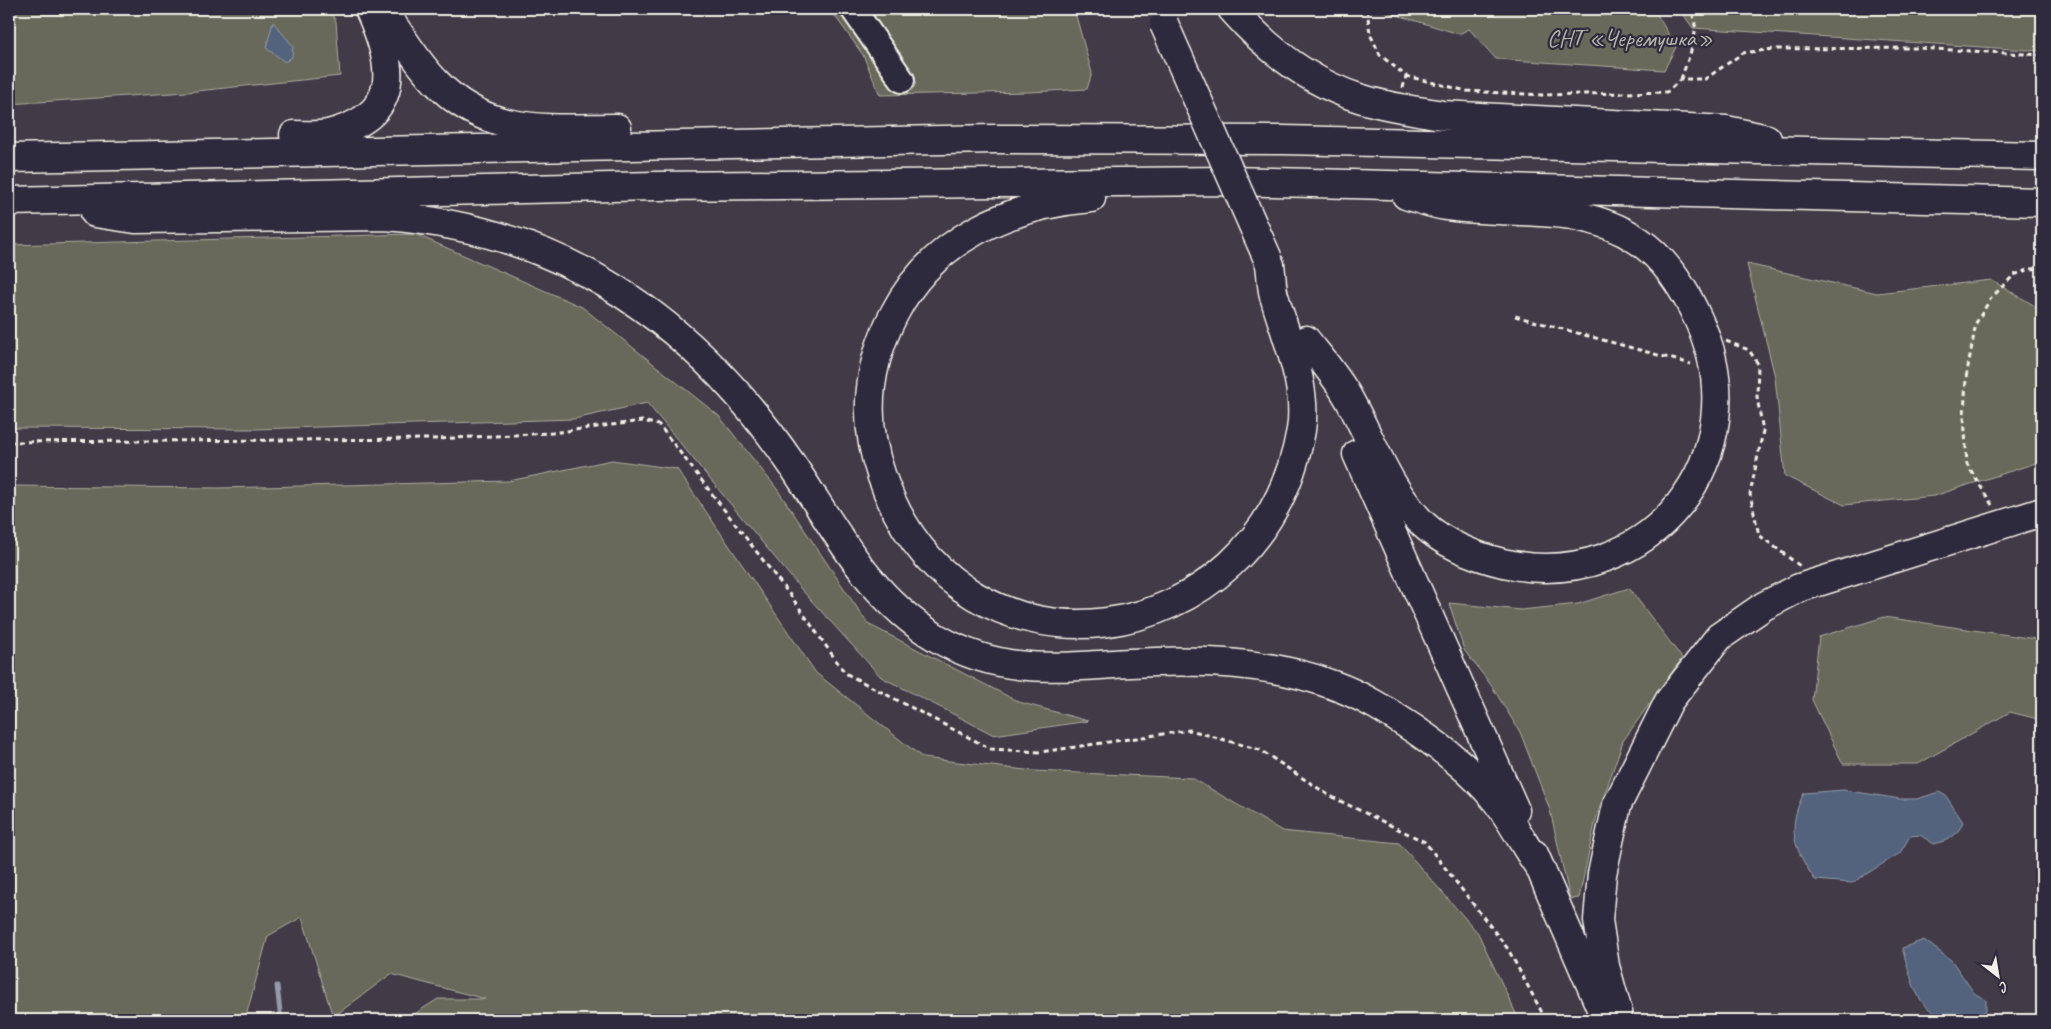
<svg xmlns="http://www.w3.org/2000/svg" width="2051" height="1029" font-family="Caveat,sans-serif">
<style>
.green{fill:#67695a;stroke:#aeada1}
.water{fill:#53637d;stroke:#939ca8}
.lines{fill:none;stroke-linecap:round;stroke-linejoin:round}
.stream{stroke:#939ca8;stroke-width:5}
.minor-casing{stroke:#f4f1e8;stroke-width:28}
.major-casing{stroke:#f4f1e8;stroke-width:31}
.path{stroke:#f4f1e8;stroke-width:3;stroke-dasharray:5 4;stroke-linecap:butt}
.minor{stroke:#2f2a3d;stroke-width:24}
.major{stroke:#2f2a3d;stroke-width:28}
.major-bridge-casing{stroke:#f4f1e8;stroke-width:31;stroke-linecap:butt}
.major-bridge{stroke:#2f2a3d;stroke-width:28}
.labels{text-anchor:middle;stroke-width:4.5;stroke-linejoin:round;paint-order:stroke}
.park-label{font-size:24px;fill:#b5b4a8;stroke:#2f2a3d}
</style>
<rect width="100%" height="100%" fill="#423a47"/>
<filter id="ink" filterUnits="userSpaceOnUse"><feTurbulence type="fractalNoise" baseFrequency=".02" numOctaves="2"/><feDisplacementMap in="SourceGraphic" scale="10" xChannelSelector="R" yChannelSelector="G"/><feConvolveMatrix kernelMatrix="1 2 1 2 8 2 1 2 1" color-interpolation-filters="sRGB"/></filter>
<g filter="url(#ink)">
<path class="green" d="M9 9H328L336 21 340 76 187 92 9 104Z
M830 9H1074L1092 73 1087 89 1030 92 880 95 863 55Z
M1377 9H1654L1676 47 1664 70 1496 59 1469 29 1459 34Z
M1679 9H2042V51L1693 28Z
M415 234 582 307 719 416 777 489 868 624 1019 702 1088 721 994 735 881 677 800 588 647 403 574 419 255 429 9 428V245Z
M1747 264 1877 293 1991 280 2042 310V461L1934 496 1844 505 1785 476 1775 377Z
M612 460 677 469 816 673 923 758 1034 771 1192 778 1282 831 1399 843 1478 933 1519 1020H565L540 1013 535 1020H405L438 999H485L391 974 333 1017 302 917 268 936 245 1020H9V486L218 488 509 481Z
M1629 588 1682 658 1623 741 1596 819 1579 898 1570 899 1550 810 1520 732 1491 685 1464 650 1449 603 1521 610 1578 604Z
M1884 617 2042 640V720L2010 712 1918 764H1843L1812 700 1819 637Z"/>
<path class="water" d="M273 22 293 46 292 57 285 62 266 48Z
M1844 790 1900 799H1917L1939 792 1946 796 1963 822C1957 837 1949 840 1934 844L1920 835 1910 836 1900 853 1852 883 1815 880C1794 849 1786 829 1804 793Z
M1924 940 1952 961 1974 993 1986 1000V1011L1973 1017V1020C1917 1020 1916 994 1902 948Z"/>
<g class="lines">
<path class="stream" d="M277 986 281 1020"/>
<defs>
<path id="minor" d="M853 9 902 80"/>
<path id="major" d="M381 9C400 32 415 61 436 82 488 137 549 128 617 128
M1232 9C1266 48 1309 82 1359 98 1386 107 1414 110 1442 115L1726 130 1767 139
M294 135C305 135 318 136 328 134 403 116 395 66 369 9
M9 158 995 139 1282 140 2042 156
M1091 198C1010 205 933 238 894 314 867 366 862 422 882 477 960 701 1262 656 1301 430 1308 387 1287 340 1275 299 1271 289 1272 276 1270 265
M9 201 656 186 1231 181 2042 202
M95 213 135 219 385 216C563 229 695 321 793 466 836 530 869 598 937 638 1002 676 1059 667 1130 663 1198 659 1269 661 1333 685 1362 695 1388 712 1414 729 1443 749 1471 770 1494 798 1512 819 1524 847 1541 869
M1306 340C1321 359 1338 378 1349 399 1373 442 1388 490 1424 525 1446 545 1474 556 1503 563 1649 596 1762 455 1698 319 1685 290 1666 260 1639 241 1581 201 1512 216 1446 206 1432 204 1419 199 1406 195
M1357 454 1515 810
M1534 854 1606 1020
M1618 1012 1605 966 1598 920 1602 874 1617 805 1669 701 1719 637 1764 606 1799 588 2042 512"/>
</defs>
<use href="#minor" class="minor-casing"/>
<use href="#major" class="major-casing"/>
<path class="path" d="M1367 9 1370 34 1380 55 1406 76 1467 91 1542 95 1667 92 1681 79H1705L1743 53 1774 49 1915 48 2042 55
M1681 79C1688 57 1703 31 1690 9
M1403 88 1406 76
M1515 316 1691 364
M1726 341 1749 350 1758 364 1757 397 1763 431 1750 494 1759 535 1800 566
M9 442 434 439 552 433 642 421 659 425 793 599 845 673 991 749 1041 752 1190 730 1260 750 1330 796 1425 842 1508 949 1546 1020
M1992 505 1967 464 1964 416 1966 378 1976 323 1991 298 2014 275 2030 269 2042 268"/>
<use href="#minor" class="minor"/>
<use href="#major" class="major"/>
<defs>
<path id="major-bridge" d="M1164 24 1268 259"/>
</defs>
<use href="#major-bridge" class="major-bridge-casing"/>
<use href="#major-bridge" class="major-bridge"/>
</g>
</g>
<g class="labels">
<g class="park-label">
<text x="1630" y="46">СНТ «Черемушка»</text>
</g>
</g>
<rect width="2051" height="1029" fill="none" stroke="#2f2a3d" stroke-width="30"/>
<rect x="15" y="15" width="2021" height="999" fill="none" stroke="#f4f1e8" stroke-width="2" filter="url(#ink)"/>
<g transform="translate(1998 976) rotate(149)" stroke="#2f2a3d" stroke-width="4" paint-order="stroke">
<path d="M0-4L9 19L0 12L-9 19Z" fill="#f4f1e8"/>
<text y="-8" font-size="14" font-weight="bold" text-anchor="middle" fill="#f4f1e8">С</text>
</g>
</svg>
